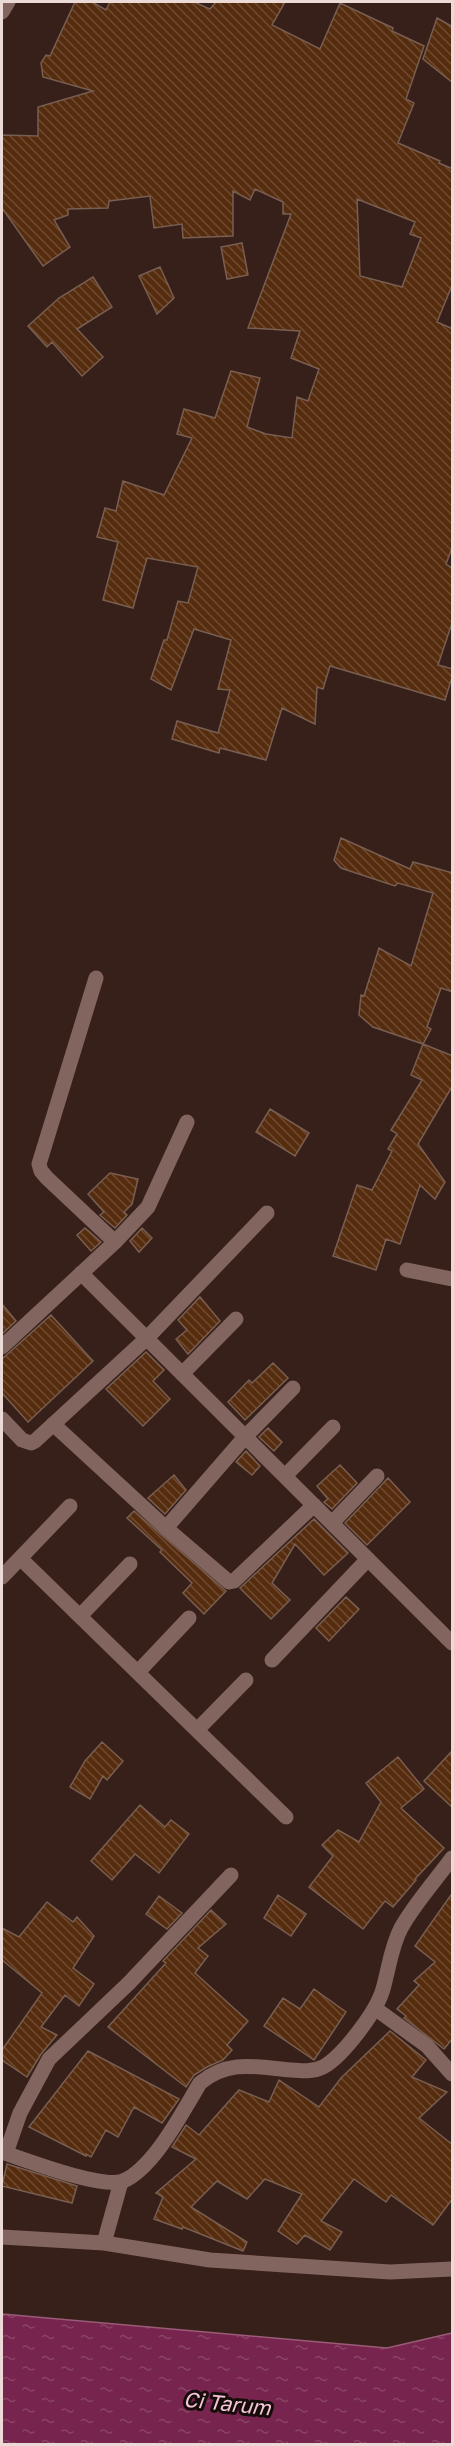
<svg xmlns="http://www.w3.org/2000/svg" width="454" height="2446" font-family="'Golos Text',sans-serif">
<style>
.water{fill:url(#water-ripples);stroke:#9a5b77;stroke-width:1.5}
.building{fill:url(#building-back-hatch);stroke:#785f51;stroke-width:1.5;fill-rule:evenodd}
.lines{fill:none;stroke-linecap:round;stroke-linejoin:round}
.minor{stroke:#81655e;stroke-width:15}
.tertiary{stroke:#81655e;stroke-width:15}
.labels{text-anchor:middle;stroke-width:6;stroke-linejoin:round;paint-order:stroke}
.water-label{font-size:21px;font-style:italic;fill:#f7c5d9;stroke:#160c0a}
</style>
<defs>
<pattern id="water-ripples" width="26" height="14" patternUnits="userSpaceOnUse" patternTransform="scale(1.5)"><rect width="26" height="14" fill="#77254e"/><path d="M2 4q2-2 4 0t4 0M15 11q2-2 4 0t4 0" fill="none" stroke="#8a4467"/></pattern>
<pattern id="building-back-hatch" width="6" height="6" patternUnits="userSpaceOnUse" patternTransform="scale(1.5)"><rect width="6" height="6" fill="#562c0f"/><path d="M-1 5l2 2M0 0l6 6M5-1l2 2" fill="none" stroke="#6e4a31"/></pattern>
</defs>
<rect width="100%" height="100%" fill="#371f1a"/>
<path class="water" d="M2 2314 387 2348 452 2333V2444H2Z"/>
<path class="building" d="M75 2H92L106 10 110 2H194L210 9 216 2H285L272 25 320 49 340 3 393 28 392 31 424 46 406 99 414 103 398 143 440 161 439 163 453 169V283L437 322 453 329V545L446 564 453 569V620L438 665 453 669V674L445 700 330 666 323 689 317 687 315 724 282 708 266 760 220 748 219 753 172 739 177 721 218 733 230 690 218 689 231 640 194 629 171 690 151 679 164 640H167L178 601 188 603 198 567 147 558 133 608 103 600 118 542 97 537 105 508 116 511 123 481 164 495 192 438 177 434 184 409 215 418 231 371 260 378 247 427 266 434 292 438 297 397 308 401 319 369 291 358 300 331 248 328 291 214H283V202L255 189 250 200 233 191V236L183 238 182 224 154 228 150 196 109 201 108 208 68 209V215L54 220 70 247 43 266 2 208V135L38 136V107L93 91 43 77 41 63 46 55 50 56ZM357 199 415 222 410 234 421 238 402 287 360 276Z
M437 18 453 27V83L423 59Z
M242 243 248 275 227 279 221 247Z
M160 267 174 298 157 314 139 276Z
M93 277 112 307 77 329 103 357 82 376 52 342 47 347 28 326 59 298Z
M341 838 410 869 413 862 453 873V992L441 988 427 1027 431 1029 423 1044 373 1027 359 1015 361 995 364 996 379 948 411 966 433 893 398 883 395 886 341 868 334 860Z
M423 1044 453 1056V1085L418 1144 445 1182 435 1199 420 1185 400 1244 386 1239 376 1270 333 1256 357 1185 372 1190 392 1151 388 1149 397 1134 391 1130 422 1080 411 1075Z
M270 1109 309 1133 295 1156 256 1132Z
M110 1173 138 1179 132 1204 124 1212 127 1215 115 1228 100 1215 104 1212 88 1194Z
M85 1228 101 1242 91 1251 77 1235Z
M142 1228 152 1238 139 1252 130 1241Z
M200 1297 220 1321 188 1354 176 1339 187 1330 178 1320Z
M2 1304 16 1321 2 1334Z
M51 1315 93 1361 28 1422 2 1393V1359Z
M146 1352 164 1370 153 1381 170 1399 143 1426 106 1389Z
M273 1363 288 1378 245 1420 228 1402 249 1380 252 1383Z
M268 1428 282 1442 274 1451 259 1437Z
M246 1451 260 1466 252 1475 236 1462Z
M340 1465 357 1483 332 1509 324 1502 328 1499 317 1486Z
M174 1475 186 1490 165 1514 148 1498Z
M388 1478 410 1502 367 1545 345 1523Z
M134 1511 226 1591 204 1614 183 1593 192 1583 160 1552 162 1550 127 1518Z
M314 1519 348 1553 324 1575 295 1544 272 1583 290 1600 271 1619 240 1588Z
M346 1597 359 1609 329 1641 316 1628Z
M102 1742 123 1761 107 1780 103 1776 90 1799 70 1787 85 1761Z
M453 1750V1808L424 1781Z
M398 1757 424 1789 401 1808 444 1848 415 1879 416 1880 393 1907 385 1901 363 1929 309 1887 333 1856 322 1845 338 1830 359 1842 381 1802 366 1783Z
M140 1805 165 1827 171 1820 189 1834 159 1873 135 1854 112 1880 91 1861Z
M453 1892V2038L444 2049 404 2018 406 2016 397 2009 419 1985 414 1981 435 1962 415 1946Z
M278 1895 306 1914 291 1936 264 1918Z
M159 1896 182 1913 167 1929 146 1914Z
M47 1902 73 1922 77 1917 94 1936 73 1968 94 1984 79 2006 65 1995 41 2027 57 2035 41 2054 27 2077 2 2060V2050L42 1993 2 1960V1928L19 1937Z
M211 1910 226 1924 198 1948 208 1956 195 1973 248 2021 227 2045 232 2050 223 2060 207 2067 194 2075 186 2087 108 2027 166 1963 163 1961Z
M314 1989 346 2012 314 2060 264 2026 283 1998 300 2009Z
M390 2031 426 2060 412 2077 447 2092 419 2118 453 2145V2198L433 2225 391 2195 386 2202 354 2179 321 2221 342 2232 330 2250 305 2235 297 2244 278 2231 302 2194 265 2179 247 2199 217 2181 191 2207 247 2242 243 2251 183 2227 182 2229 154 2219 163 2197 156 2193 196 2159 172 2147 186 2125 199 2135 239 2090 269 2102 279 2080 319 2107 341 2078Z
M88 2051 179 2099 162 2123 134 2107 118 2137 106 2130 91 2157 86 2154V2156L29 2127Z
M7 2164 77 2186 72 2203 2 2186Z"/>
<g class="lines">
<path class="minor" d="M2 12 8 2
M96 978 39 1164 41 1171 47 1178 115 1242
M407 1270 452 1279
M81 1273 452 1643
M2 1347 115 1242 148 1207 187 1122
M182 1374 236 1319
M2 1419 22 1440 31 1443 35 1441 147 1338 267 1213
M53 1424 166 1528 229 1582 234 1581 314 1505
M285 1476 333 1427
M332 1523 377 1476
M166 1528 245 1437 293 1388
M20 1558 286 1817
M2 1577 70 1506
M80 1616 130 1564
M272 1660 368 1559
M138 1672 189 1618
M197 1730 246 1680
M376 2009 427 2046 452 2074
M6 2153 20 2113 49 2059 129 1983 231 1875
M2 2237 104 2243 210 2260 390 2272 452 2269
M104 2243 121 2182"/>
<path class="tertiary" d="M2 2152C26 2160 101 2189 123 2181 154 2168 183 2111 200 2083 229 2059 257 2067 291 2070 302 2071 313 2072 323 2067 343 2056 377 2011 383 1989 389 1968 391 1947 401 1928 415 1903 436 1880 452 1858"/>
</g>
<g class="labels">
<g class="water-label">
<text transform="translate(227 2404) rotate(6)" y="7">Ci Tarum</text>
</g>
</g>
<rect width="454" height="2446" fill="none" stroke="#ebdad6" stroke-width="6"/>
</svg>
